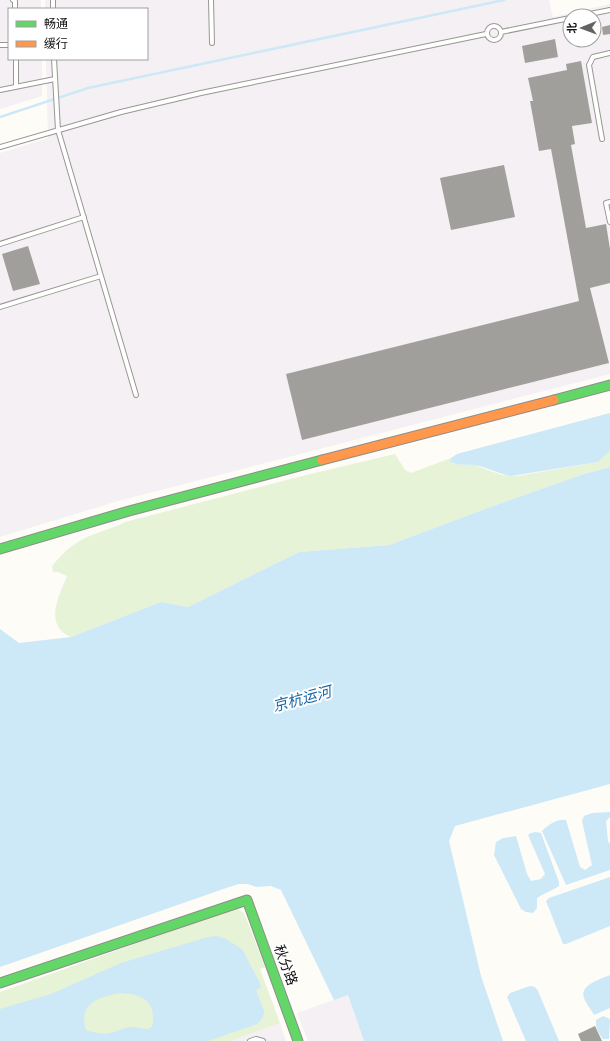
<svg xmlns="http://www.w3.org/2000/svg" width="610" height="1041" font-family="'Libre Baskerville','Noto Sans SC',serif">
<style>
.industrial{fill:#f5f0f3;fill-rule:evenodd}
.green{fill:#e7f3d7}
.water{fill:#cde8f7;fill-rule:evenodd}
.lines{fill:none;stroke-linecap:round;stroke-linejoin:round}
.stream{stroke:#cde8f7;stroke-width:2.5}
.building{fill:#a19f9c}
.lane-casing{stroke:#979795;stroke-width:6}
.fast-casing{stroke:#8e8d8b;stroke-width:11}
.slow-casing{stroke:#8e8d8b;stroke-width:11}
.lane{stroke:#fffffe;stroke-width:4}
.fast{stroke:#63d668;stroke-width:9}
.slow{stroke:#ff974d;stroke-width:9}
.labels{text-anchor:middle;stroke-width:4;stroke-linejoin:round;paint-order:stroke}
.street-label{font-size:14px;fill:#111;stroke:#fff}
.water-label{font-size:15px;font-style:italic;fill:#1768a6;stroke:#fff}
</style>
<rect width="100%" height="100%" fill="#fdfcf7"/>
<path class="industrial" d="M0 0H41V9H9V59H42V96L0 109Z
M45 0H549L553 17 610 4V374L118 501 0 537V153L48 138 46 59H147V9H45ZM570 16H594V40H570Z
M348 995 364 1041H308L297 1013Z
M280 1023 286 1041H231Z"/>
<path class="green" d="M610 451V467L581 475 493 506 389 545 299 552 188 607 161 602 71 637C43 625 59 596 67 576L58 572H53L52 566C61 555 70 546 83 539 97 532 112 529 125 522L302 476 395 454 405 470 411 473 451 458 450 462 454 464 474 465 502 475 517 476 598 462Z
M236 908 244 913 265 967 260 969 280 1023 231 1041H0V992Z"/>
<path class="water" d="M610 413V451L598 462 511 476C498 474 486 466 472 465 465 464 457 466 450 462L451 458 457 454Z
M610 467V784L455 826 449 841 481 976 503 1041H364L348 995 334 1000 281 890 271 886 256 887 248 884H239L229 887 0 967V629L19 643 71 637 161 602 188 607 299 552 389 545 493 506 581 475Z
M610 812V817L606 821 608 841 610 844V870L566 885 542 831C548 825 557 818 566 820L580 867 585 870 592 865 582 821 584 816 592 813Z
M536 832 541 833 559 882V886C552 891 544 893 537 898V908L533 913 526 912 521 909 494 855 496 842 503 838 516 836 527 874 531 881 541 879 545 874 528 835 531 833Z
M610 877V926L566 944H563L546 901 549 898Z
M217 936 226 939 242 949 260 983 261 988 256 990 264 1011C264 1018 261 1020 257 1024L208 1041H0V1009L51 994 121 963 208 937ZM120 993C136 994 153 997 153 1017 153 1021 154 1026 150 1028 145 1031 136 1026 131 1027 124 1027 120 1031 114 1032 104 1035 95 1033 86 1030 78 1004 98 997 120 993Z
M610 975V1008L594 1015C591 1009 586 1004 584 998 579 985 601 979 610 975Z
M530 986 535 987 538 991 559 1041H526L507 997 510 993Z
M603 1016 610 1019 609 1039H603C599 1034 595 1027 596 1020Z"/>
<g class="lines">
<path class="stream" d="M0 117 88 88 504 0"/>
</g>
<path class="building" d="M610 25V34L603 35 602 27Z
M555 39 558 57 525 63 522 46Z
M581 61 592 123 572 126 575 144 571 145 586 228 606 224 610 249V283L590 288 609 363 302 440 286 374 579 301 551 149 539 151 530 101H533L528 78 567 70 566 64Z
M504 165 515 217 451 230 440 178Z
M28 246 40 284 13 291 2 254Z
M595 1026 602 1041H581L578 1034Z"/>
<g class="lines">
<defs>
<path id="lane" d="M13 0 15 1V9
M53 0V9
M211 0 212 43
M580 16 610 10
M487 33a7 7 0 1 1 14 0a7 7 0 1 1-14 0Z
M501 32 570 18
M0 45H9
M16 59V87
M54 59 58 130 136 395
M0 90 55 79
M602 139 589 65 593 57 610 53
M0 147 121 112 201 93 486 34
M610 202 606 203 610 222
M0 244 84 217
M0 307 101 276
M250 1041 256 1039 263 1041"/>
<path id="fast" d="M554 400 610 385
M0 549 129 511 322 460
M0 983 247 900 298 1041"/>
<path id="slow" d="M322 460 554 400"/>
</defs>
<use href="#lane" class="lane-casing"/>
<use href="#fast" class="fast-casing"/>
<use href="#slow" class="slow-casing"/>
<use href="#lane" class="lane"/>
<use href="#fast" class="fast"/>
<use href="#slow" class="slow"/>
</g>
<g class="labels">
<g class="street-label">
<text transform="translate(286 965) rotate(70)" y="5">秋分路</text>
</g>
<g class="water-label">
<text transform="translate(302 699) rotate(-15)" y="5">京杭运河</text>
</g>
</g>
<rect x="8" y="8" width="140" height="52" fill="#ffffff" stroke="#a0a0a0"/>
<rect x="16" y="21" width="20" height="6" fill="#63d668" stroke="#a0a0a0"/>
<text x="44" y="28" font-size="12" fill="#111111">畅通</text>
<rect x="16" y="41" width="20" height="6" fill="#ff974d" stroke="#a0a0a0"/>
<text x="44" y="48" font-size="12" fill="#111111">缓行</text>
<g transform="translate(582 28) rotate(269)"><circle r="19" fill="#ffffff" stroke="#a0a0a0"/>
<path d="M0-3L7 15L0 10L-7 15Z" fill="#646362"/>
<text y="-6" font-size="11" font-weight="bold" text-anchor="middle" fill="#111111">北</text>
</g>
</svg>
